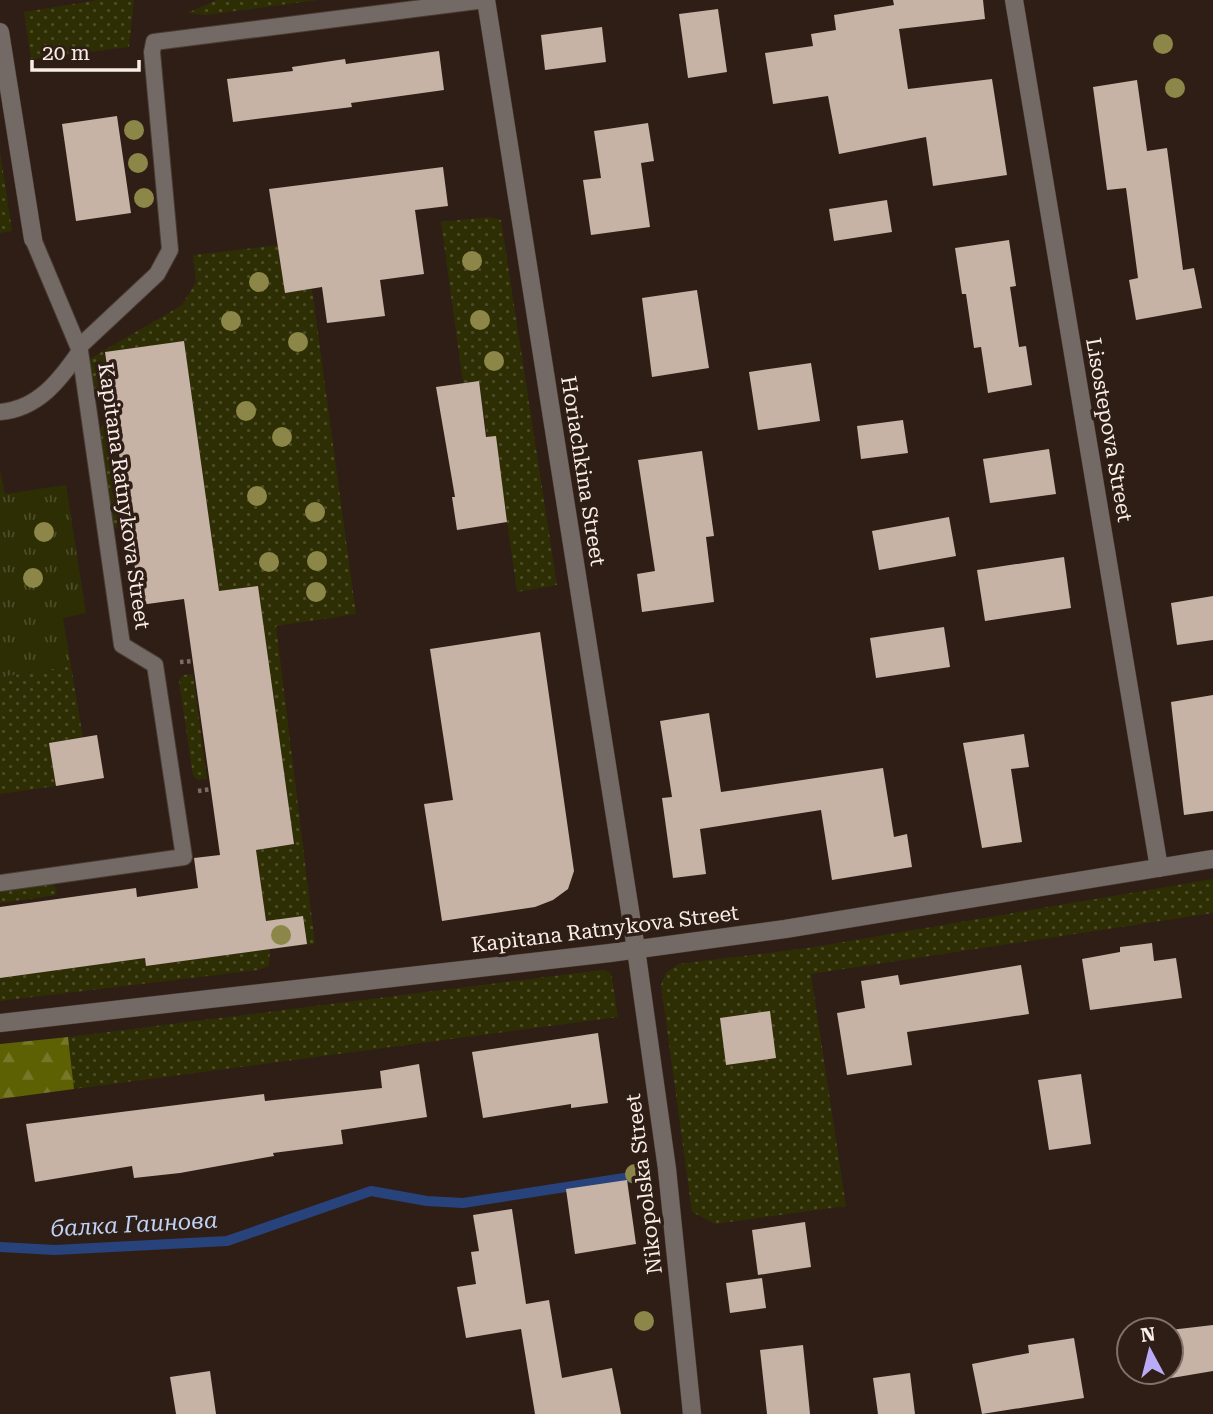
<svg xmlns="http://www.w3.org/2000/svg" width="1213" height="1414" font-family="'Roboto Serif',serif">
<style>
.grass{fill:url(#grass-dots)}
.forest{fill:url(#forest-firs)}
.park{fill:url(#park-tufts)}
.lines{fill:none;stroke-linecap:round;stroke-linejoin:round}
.stream{stroke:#28437c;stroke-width:10}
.building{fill:#c6b3a5}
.service-casing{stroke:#4a3b33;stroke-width:18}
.pedestrian-casing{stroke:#4a3b33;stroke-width:19}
.minor-casing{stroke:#4a3b33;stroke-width:19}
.path{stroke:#7a6b64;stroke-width:4.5;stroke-dasharray:3.5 3.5;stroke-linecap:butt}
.service{stroke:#736a66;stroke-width:16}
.pedestrian{stroke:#736a66;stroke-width:18}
.minor{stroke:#736a66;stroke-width:18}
.tree{fill:#8c8748}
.labels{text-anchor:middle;stroke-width:7;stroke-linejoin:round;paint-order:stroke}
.street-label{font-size:21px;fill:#f9ede8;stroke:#2e1e16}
.water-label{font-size:23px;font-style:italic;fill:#bfd1f4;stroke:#2e1e16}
</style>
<defs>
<pattern id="grass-dots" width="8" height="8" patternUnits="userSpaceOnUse" patternTransform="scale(1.75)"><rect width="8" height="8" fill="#2e2e05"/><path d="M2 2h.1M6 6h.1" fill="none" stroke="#4d4d29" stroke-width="1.8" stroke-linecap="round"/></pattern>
<pattern id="forest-firs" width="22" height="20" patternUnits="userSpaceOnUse" patternTransform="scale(1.75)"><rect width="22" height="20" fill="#5e6004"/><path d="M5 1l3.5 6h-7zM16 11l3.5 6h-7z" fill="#767729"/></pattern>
<pattern id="park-tufts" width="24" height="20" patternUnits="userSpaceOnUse" patternTransform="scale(1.75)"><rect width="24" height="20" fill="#2e2e05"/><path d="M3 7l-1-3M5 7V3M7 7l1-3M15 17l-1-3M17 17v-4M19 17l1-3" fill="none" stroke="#4d4d29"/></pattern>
</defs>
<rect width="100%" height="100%" fill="#2e1e16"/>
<path class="grass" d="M99 0H134L129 47 31 59 24 12Z
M217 0H319L205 15 187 13Z
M0 151 12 231 0 233Z
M488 217 501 220 557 585 517 592 500 472 487 437 479 381 463 383 441 222Z
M279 245 285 292 312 289 356 614 276 626 315 944 270 949 269 966 258 970 0 1001V978L145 958 147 966 270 949 256 850 294 844 219 591 184 341 104 352 110 400 100 401 94 397 90 361 91 358 182 305 196 282 193 255Z
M112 423 125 527 116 528 111 524 99 430 104 424Z
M71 666 83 737 49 743 56 786 0 794V677Z
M193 674 207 779 198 780 193 776 179 681 183 675Z
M1213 879V913L811 974 846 1206 715 1224 692 1212 661 985 666 973 678 964 808 948Z
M49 882 55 887 57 895 0 903V889Z
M602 970 610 972 612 978 618 1017 74 1089 68 1037Z"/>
<path class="forest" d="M68 1037 74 1089 0 1099V1044Z"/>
<path class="park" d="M0 470 5 494 66 485 86 613 63 618 71 666 0 677Z"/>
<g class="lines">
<path class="stream" d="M0 1247 55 1250 227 1241 371 1191 427 1201 463 1203 637 1176"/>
</g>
<path class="building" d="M893 0H983L985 19 899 29 908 89 992 79 1007 175 933 186 926 137 839 154 828 96 773 104 765 53 813 46 811 34 836 30 834 15 894 5Z
M718 9 727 72 688 78 679 14Z
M602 27 606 62 545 70 541 35Z
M439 51 444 90 351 103 352 107 233 122 227 79 293 71 292 67 345 59 346 64Z
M1137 80 1147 151 1167 148 1183 270 1194 268 1202 308 1136 320 1129 280 1138 278 1126 188 1107 190 1093 87Z
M117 116 131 213 76 221 62 124Z
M648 123 654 161 641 163 650 227 591 235 583 180 601 178 594 131Z
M443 167 448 206 415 210 424 274 380 280 385 316 327 323 322 287 285 293 269 189Z
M887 200 892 232 834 241 829 209Z
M1009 240 1016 286 1010 287 1019 347 1026 346 1032 385 988 393 981 347 974 348 966 294H962L955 248Z
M697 290 709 368 652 377 642 298Z
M184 341 219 591 258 586 294 844 256 850 266 921 303 916 307 944 146 966 145 958 0 978V907L136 888 137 897 198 888 194 858 220 855 184 599 140 605 105 352Z
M811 363 820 421 758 430 749 372Z
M479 381 486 437 496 436 507 522 457 530 452 497H455L436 387Z
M903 420 908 453 861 459 857 426Z
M1049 449 1056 494 990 503 983 459Z
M702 451 714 536 706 537 714 602 642 612 637 574 655 571 638 460Z
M949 517 956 556 879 570 872 531Z
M1064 557 1071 608 985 621 977 570Z
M1213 596V640L1177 645 1171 603Z
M944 627 950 667 876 678 870 638Z
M540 632 574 871 568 889 553 900 535 907 442 921 424 804 453 800 430 649Z
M1213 695V811L1184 815 1171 702Z
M709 713 721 792 883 768 894 837 907 834 912 867 832 880 821 810 700 829 706 874 673 878 662 798 672 797 660 721Z
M1024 734 1029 767 1011 769 1022 842 982 848 963 743Z
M97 735 104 778 56 786 49 743Z
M1152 943 1154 961 1176 958 1182 998 1090 1010 1082 959 1120 952V947Z
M1021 965 1029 1014 907 1032 912 1065 847 1075 837 1013 865 1008 861 981 898 975 900 985Z
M770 1011 776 1058 726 1065 720 1018Z
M598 1033 608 1103 571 1108V1104L483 1118 472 1052Z
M419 1064 427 1117 341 1130 343 1144 273 1153 274 1156 180 1173 134 1178 132 1166 35 1182 26 1124 264 1094 265 1101 382 1088 380 1071Z
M1081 1074 1091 1144 1049 1150 1038 1080Z
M627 1180 636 1244 575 1254 566 1189Z
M512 1209 526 1304 549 1300 562 1378 612 1368 621 1414H535L521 1329 466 1338 457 1287 476 1284 471 1252 479 1251 473 1215Z
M805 1222 811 1267 758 1275 752 1230Z
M762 1278 766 1308 730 1313 726 1283Z
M1213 1325V1371L1148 1382 1146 1372H1171L1170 1330Z
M1074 1338 1084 1398 982 1414 972 1364 1029 1353 1028 1345Z
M803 1345 810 1414H767L760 1350Z
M210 1371 216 1414H176L170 1377Z
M910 1373 915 1414H878L873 1378Z"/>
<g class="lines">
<defs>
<path id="service" d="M79 347 157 274 170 250 152 52 154 42 485 0
M0 412C38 409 60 380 80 351
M0 883 184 857 155 665 122 645 80 351 33 239"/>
<path id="pedestrian" d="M0 32 33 239"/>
<path id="minor" d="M486 0 636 949 667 1169 692 1414
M1014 0 1159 868
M0 1023 610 953 785 929 1213 859"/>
</defs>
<use href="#service" class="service-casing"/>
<use href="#pedestrian" class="pedestrian-casing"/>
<use href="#minor" class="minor-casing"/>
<path class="path" d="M180 662 193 661
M198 791 211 789"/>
<use href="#service" class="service"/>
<use href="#pedestrian" class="pedestrian"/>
<use href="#minor" class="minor"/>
</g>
<g class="tree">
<circle cx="1163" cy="44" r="10"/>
<circle cx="1175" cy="88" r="10"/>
<circle cx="134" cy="130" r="10"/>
<circle cx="138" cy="163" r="10"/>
<circle cx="144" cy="198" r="10"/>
<circle cx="472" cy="261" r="10"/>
<circle cx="259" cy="282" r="10"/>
<circle cx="480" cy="320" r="10"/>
<circle cx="231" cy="321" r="10"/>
<circle cx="298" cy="342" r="10"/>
<circle cx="494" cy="361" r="10"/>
<circle cx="246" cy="411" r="10"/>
<circle cx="282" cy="437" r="10"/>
<circle cx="257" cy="496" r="10"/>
<circle cx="315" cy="512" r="10"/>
<circle cx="44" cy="532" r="10"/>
<circle cx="317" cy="561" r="10"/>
<circle cx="269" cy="562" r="10"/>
<circle cx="33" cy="578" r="10"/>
<circle cx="316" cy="592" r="10"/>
<circle cx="281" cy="935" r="10"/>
<circle cx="635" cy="1174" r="10"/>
<circle cx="644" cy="1321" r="10"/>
</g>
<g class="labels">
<g class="street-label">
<text transform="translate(1109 430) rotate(80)" y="7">Lisostepova Street</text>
<text transform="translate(583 471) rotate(81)" y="7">Horiachkina Street</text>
<text transform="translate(124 496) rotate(82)" y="7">Kapitana Ratnykova Street</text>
<text transform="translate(605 929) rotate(-7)" y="7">Kapitana Ratnykova Street</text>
<text transform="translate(644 1184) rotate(-97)" y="7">Nikopolska Street</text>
</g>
<g class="water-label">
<text transform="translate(134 1224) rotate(-3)" y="8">балка Гаинова</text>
</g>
</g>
<g transform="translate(1150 1351) rotate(353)"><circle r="33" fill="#2e1e16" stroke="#7f716a" stroke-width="2"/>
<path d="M0-5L12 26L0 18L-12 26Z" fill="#b9abf7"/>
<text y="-10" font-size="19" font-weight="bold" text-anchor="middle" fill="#f9ede8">N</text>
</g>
<path d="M32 60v10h107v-10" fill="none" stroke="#f9ede8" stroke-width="3.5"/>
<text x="42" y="60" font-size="21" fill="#f9ede8" stroke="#2e1e16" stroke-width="5" paint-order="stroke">20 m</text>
</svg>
